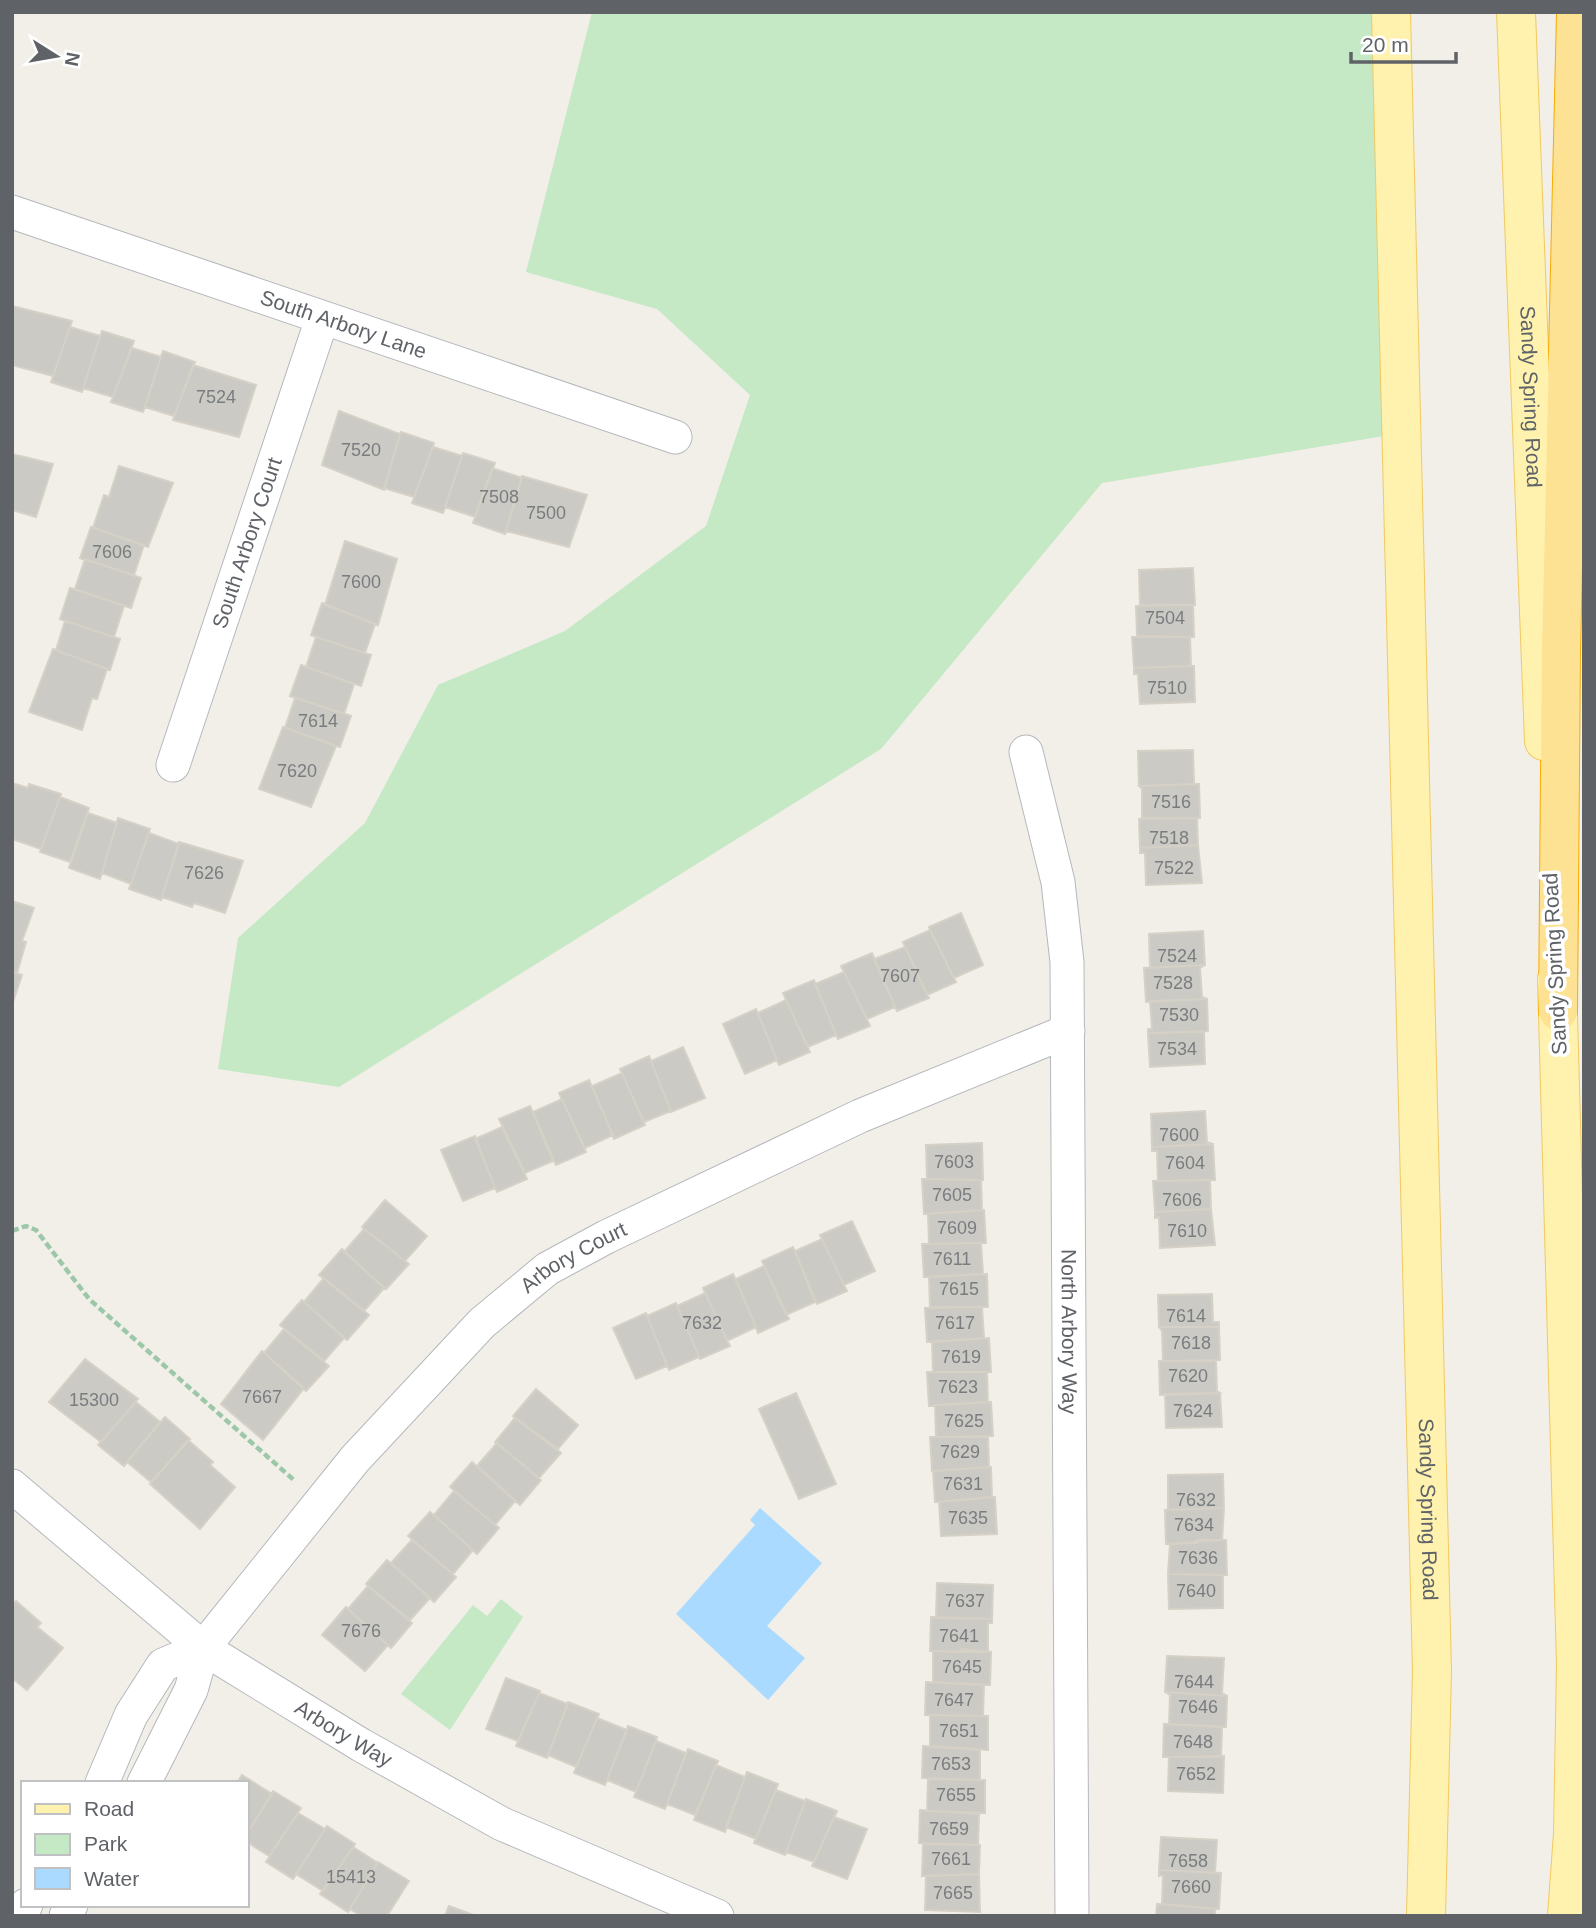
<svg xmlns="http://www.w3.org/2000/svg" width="1596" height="1928" font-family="Helvetica,sans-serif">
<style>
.green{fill:#c5e8c5}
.water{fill:#aadaff}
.building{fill:#cccac5;stroke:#d6d1c6;stroke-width:2}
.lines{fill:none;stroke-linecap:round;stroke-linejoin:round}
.street-casing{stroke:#b5b8bc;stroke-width:35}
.primary-casing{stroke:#f2c960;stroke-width:40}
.highway-casing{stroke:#f9ab00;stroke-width:40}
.path{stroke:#9cc7a9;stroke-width:4.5;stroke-dasharray:7 3.5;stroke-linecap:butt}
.street{stroke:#fff;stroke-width:33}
.primary{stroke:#fff2af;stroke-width:38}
.highway{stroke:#fde293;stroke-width:38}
.labels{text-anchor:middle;stroke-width:7;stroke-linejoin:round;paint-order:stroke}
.number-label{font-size:18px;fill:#7a7d7f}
.street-label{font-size:21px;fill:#5f6368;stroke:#fff}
</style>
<rect width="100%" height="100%" fill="#f1efe8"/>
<path class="green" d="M592 12H1391L1402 433 1102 483 881 749 339 1087 218 1069 238 938 365 823 438 685 565 631 706 526 750 395 657 309 526 272Z
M501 1599 523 1617 450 1730 401 1694 473 1605 487 1616Z"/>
<path class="water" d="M760 1508 822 1563 767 1626 805 1658 768 1700 676 1614 755 1525 750 1520Z"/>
<path class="building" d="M12 306 72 321 53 376 12 365Z
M70 327 100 336 82 392 51 382Z
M102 331 134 341 113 397 83 388Z
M132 348 161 357 143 412 111 402Z
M163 351 195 362 174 416 145 407Z
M193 365 256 385 239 437 173 420Z
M339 411 400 434 384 490 322 465Z
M401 432 434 443 414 497 384 488Z
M433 447 462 456 443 513 412 503Z
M463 453 495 463 475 517 445 507Z
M12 454 53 464 36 517 12 510Z
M119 466 173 483 148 547 93 528 104 495 109 497Z
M492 468 522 478 505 534 473 523Z
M522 476 587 495 569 547 506 531Z
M91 527 144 545 134 575 80 558Z
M345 541 397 559 378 625 325 605Z
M85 559 141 578 131 608 75 589Z
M1193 568 1195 605H1140L1139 570Z
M70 588 124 606 114 637 60 619Z
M322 603 375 624 365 653 311 635Z
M1193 605 1194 637 1137 636 1136 606Z
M65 621 120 639 110 670 56 650Z
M316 637 371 655 361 686 306 667Z
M1132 637H1190L1191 666 1134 668Z
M53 649 107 669 97 699 92 698 82 730 29 712Z
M301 665 354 684 344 714 290 696Z
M1191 666H1194L1195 702 1140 704 1138 674H1134V668Z
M295 698 351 716 340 747 285 728Z
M283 727 336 746 311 807 259 789Z
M1193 750 1194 784 1139 786 1138 751Z
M12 783 28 788 29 784 61 794 41 849 12 839Z
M1199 784 1200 818H1142V789L1139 786Z
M60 797 89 808 70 862 40 852Z
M88 813 117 823 100 879 69 868Z
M118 818 150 829 131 884 102 873Z
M1197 818 1198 845 1140 848 1139 819Z
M149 833 179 844 161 900 129 889Z
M179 842 243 861 225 913 194 903 192 907 162 897Z
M1198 845 1202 883 1146 885 1145 853H1140V848Z
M12 901 34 908 22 941 26 942 17 973 12 972Z
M961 913 983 965 954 978 929 927Z
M930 930 956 982 927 995 903 942Z
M1203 931 1205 965 1150 968 1149 934Z
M905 947 929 998 897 1011 874 959Z
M872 953 895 1007 867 1019 841 966Z
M1205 965 1200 968 1202 997 1207 999 1146 1002 1144 968Z
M12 972 22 975 12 1005Z
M844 972 870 1026 838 1039 815 984Z
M814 980 836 1035 808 1047 783 993Z
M1207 999 1208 1031 1148 1033V1029H1152L1150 1001Z
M786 1000 810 1052 779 1065 758 1013Z
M756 1009 777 1060 745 1074 723 1024Z
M1204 1032 1205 1064 1150 1067 1148 1033Z
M683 1047 705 1098 671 1112 651 1061Z
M649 1056 671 1111 644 1122 620 1069Z
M622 1073 645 1125 614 1139 592 1086Z
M589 1080 613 1135 585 1148 559 1093Z
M562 1099 586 1152 556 1165 533 1112Z
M530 1106 553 1161 525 1173 499 1119Z
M1205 1111 1207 1142 1213 1144 1152 1147 1151 1114Z
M502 1127 527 1179 497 1192 475 1139Z
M475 1136 495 1188 463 1201 441 1150Z
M982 1143 983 1180 927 1179 926 1145Z
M1213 1144 1215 1180 1158 1181 1157 1151H1152V1147Z
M922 1179 981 1180 982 1210 924 1214Z
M1210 1180 1211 1209 1155 1212 1153 1181Z
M385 1200 427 1236 405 1261 362 1227Z
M1211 1209 1215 1245 1160 1248 1159 1217 1155 1218V1212Z
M984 1210 986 1243 929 1244 928 1214Z
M852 1221 875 1271 844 1285 820 1235Z
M364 1229 409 1264 386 1289 344 1252Z
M822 1239 847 1291 817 1304 795 1251Z
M981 1243 983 1274 924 1277 922 1244Z
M793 1247 815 1302 786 1315 762 1261Z
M342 1249 384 1288 364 1311 319 1275Z
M764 1266 789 1319 758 1333 736 1279Z
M733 1274 756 1327 727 1341 703 1288Z
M987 1274 988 1307H930L929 1277Z
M324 1278 369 1315 347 1340 304 1302Z
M705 1293 730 1346 700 1359 677 1306Z
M1212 1294 1213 1322H1219V1327H1159L1158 1295Z
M302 1300 344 1338 324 1361 280 1325Z
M676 1303 699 1357 669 1370 647 1316Z
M982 1307 984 1338 927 1342 925 1308Z
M646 1313 667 1366 636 1379 613 1328Z
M1159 1327H1219L1220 1360 1163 1361 1162 1331Z
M284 1329 329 1366 306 1391 264 1353Z
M989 1338 991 1372H933L932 1342Z
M262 1351 304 1388 263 1440 221 1404Z
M85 1359 138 1399 101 1442 49 1402Z
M1159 1361H1216L1217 1391 1220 1393 1160 1395Z
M927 1372H987L988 1402 929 1406Z
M536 1389 578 1425 558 1449 513 1416Z
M796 1393 836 1484 799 1499 759 1409Z
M1220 1393 1222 1427 1166 1428 1165 1394Z
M136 1402 160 1422 124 1466 98 1445Z
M991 1402 993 1436 936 1437 935 1405Z
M165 1417 190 1439 151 1482 127 1462Z
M515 1418 561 1453 539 1478 495 1442Z
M930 1437H988L989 1467 932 1471Z
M188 1440 213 1462 210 1465 235 1487 200 1529 150 1484Z
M497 1443 541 1480 520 1505 477 1466Z
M472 1462 515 1501 495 1525 450 1487Z
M991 1467 992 1497 935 1502 933 1471Z
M1223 1474 1224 1508 1168 1510V1475Z
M454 1491 499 1528 477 1554 434 1515Z
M992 1497H995L997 1534 941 1536 939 1502Z
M995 1497 997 1534 941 1536 939 1502Z
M1224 1508 1222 1540 1166 1544 1165 1510Z
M430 1512 473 1550 453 1574 408 1536Z
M412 1540 456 1577 434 1602 391 1563Z
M1197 1540H1226L1227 1575 1168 1574 1170 1544 1197 1543Z
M387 1560 430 1598 410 1620 366 1584Z
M1168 1574 1223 1575V1608L1169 1609Z
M937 1583 993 1585 992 1619 936 1618Z
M368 1586 412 1623 391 1648 348 1609Z
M16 1601 41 1623 37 1627 63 1648 27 1690 12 1678V1605Z
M346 1607 388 1645 365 1671 322 1635Z
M931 1617 992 1619V1623H988V1652L930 1651Z
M961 1649 991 1652 990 1685 933 1682V1651L961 1652Z
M1167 1656 1224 1658 1222 1693 1227 1696 1165 1692Z
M506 1678 540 1691 518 1741 486 1729Z
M926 1682 984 1685 983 1716 925 1715Z
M1165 1692 1227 1696 1226 1727 1169 1724 1170 1695Z
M539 1693 568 1704 547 1758 516 1746Z
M568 1702 599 1714 576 1767 548 1755Z
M930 1715 988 1716V1750L930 1746Z
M597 1718 627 1730 605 1785 574 1773Z
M1164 1724 1222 1727 1221 1757H1163Z
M628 1726 657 1737 636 1792 607 1780Z
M656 1741 686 1753 665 1809 634 1797Z
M923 1746 980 1750V1780L922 1778Z
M688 1749 718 1761 695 1815 667 1804Z
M1224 1756 1223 1793 1168 1791 1169 1757Z
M716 1765 745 1777 725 1832 694 1820Z
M747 1772 778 1784 756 1839 726 1827Z
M242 1775 272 1794 247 1834V1783H237Z
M928 1779 985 1780V1813L927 1811Z
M776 1790 805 1801 785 1855 754 1843Z
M273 1791 301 1808 269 1856 247 1842V1834Z
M806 1799 837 1811 814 1862 786 1852Z
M920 1810 979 1814 978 1845 919 1843Z
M298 1813 325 1829 293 1879 266 1862Z
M834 1817 867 1829 847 1879 812 1866Z
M327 1826 355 1844 323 1891 296 1874Z
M1161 1837 1217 1840 1215 1873 1159 1870Z
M923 1844 980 1845 979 1874 922 1876Z
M353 1847 378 1863 348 1912 320 1894Z
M378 1862 409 1881 387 1916H361L350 1909Z
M1159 1870 1221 1873 1219 1909 1162 1904 1163 1875 1159 1876Z
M979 1874 980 1912 925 1910 926 1876Z
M1157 1904 1215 1909V1916H1156Z
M449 1906 476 1916H445Z"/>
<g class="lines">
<defs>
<g id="street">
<path id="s1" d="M12 212 675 437"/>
<path id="s2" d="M1026 752 1058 882 1067 962 1072 1916"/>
<path id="s3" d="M173 765 322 319"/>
<path id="s4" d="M12 1486 203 1648 361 1745 502 1824 717 1916"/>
<path id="s5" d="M203 1648 355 1459 482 1323 547 1269 606 1237 860 1116 1068 1031"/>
<path d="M102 1783 131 1715 163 1665 203 1648 191 1690 144 1783"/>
<path d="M19 1916 26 1905"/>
<path d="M66 1916 71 1905"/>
</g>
<g id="primary">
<path id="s6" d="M1391 12 1432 1671 1426 1916"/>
<path id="s7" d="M1516 12 1544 741"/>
<path d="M1557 979 1576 1665 1573 1834 1567 1916"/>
</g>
<path id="highway" d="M1558 1011 1561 652 1576 12"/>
</defs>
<use href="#street" class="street-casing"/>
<use href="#primary" class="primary-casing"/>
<use href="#highway" class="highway-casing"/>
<path class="path" d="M12 1231 26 1226 36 1230 89 1299 295 1481"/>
<use href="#street" class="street"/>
<use href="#primary" class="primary"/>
<use href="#highway" class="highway"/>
</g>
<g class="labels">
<g class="number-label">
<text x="216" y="403">7524</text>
<text x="361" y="456">7520</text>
<text x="499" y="503">7508</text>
<text x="546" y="519">7500</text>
<text x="112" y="558">7606</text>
<text x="361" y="588">7600</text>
<text x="1165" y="624">7504</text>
<text x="1167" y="694">7510</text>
<text x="318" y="727">7614</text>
<text x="297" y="777">7620</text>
<text x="1171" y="808">7516</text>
<text x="1169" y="844">7518</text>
<text x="1174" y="874">7522</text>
<text x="204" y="879">7626</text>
<text x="1177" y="962">7524</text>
<text x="900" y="982">7607</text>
<text x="1173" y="989">7528</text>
<text x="1179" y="1021">7530</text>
<text x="1177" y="1055">7534</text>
<text x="1179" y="1141">7600</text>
<text x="954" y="1168">7603</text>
<text x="1185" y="1169">7604</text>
<text x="952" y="1201">7605</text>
<text x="1182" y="1206">7606</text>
<text x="957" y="1234">7609</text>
<text x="1187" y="1237">7610</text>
<text x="952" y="1265">7611</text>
<text x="959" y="1295">7615</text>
<text x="1186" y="1322">7614</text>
<text x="702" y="1329">7632</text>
<text x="955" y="1329">7617</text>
<text x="1191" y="1349">7618</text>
<text x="961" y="1363">7619</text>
<text x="1188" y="1382">7620</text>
<text x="958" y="1393">7623</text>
<text x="262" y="1403">7667</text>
<text x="94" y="1406">15300</text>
<text x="1193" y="1417">7624</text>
<text x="964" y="1427">7625</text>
<text x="960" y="1458">7629</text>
<text x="963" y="1490">7631</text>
<text x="1196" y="1506">7632</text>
<text x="968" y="1524">7635</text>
<text x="1194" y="1531">7634</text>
<text x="1198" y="1564">7636</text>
<text x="1196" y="1597">7640</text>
<text x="965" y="1607">7637</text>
<text x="361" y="1637">7676</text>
<text x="959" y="1642">7641</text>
<text x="962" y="1673">7645</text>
<text x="1194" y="1688">7644</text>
<text x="954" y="1706">7647</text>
<text x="1198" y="1713">7646</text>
<text x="959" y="1737">7651</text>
<text x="1193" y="1748">7648</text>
<text x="951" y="1770">7653</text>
<text x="1196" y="1780">7652</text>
<text x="956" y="1801">7655</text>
<text x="949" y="1835">7659</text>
<text x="951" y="1865">7661</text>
<text x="1188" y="1867">7658</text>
<text x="351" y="1883">15413</text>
<text x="1191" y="1893">7660</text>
<text x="953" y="1899">7665</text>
</g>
<g class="street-label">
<text dy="7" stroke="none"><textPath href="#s1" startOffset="350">South Arbory Lane</textPath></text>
<text dy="7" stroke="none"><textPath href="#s7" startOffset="385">Sandy Spring Road</textPath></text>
<text dy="7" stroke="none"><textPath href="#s3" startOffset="234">South Arbory Court</textPath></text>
<text transform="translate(1555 964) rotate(-93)" y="7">Sandy Spring Road</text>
<text dy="7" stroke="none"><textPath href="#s5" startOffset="542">Arbory Court</textPath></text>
<text dy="7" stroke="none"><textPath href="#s2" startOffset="584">North Arbory Way</textPath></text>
<text dy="7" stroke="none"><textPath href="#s6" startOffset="1498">Sandy Spring Road</textPath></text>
<text dy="7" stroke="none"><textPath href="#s4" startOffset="415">Arbory Way</textPath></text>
</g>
</g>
<rect width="1596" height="1928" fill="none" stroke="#5f6368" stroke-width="28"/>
<rect x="21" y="1781" width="228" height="126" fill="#ffffff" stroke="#bfc1c3" stroke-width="2"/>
<rect x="35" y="1804" width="35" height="10" fill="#fff2af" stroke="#bfc1c3" stroke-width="2"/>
<text x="84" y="1816" font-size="21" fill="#5f6368">Road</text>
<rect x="35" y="1834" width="35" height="21" fill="#c5e8c5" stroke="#bfc1c3" stroke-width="2"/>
<text x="84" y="1851" font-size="21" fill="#5f6368">Park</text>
<rect x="35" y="1868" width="35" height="21" fill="#aadaff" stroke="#bfc1c3" stroke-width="2"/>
<text x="84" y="1886" font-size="21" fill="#5f6368">Water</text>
<g transform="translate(56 56) rotate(101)" stroke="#ffffff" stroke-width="5" paint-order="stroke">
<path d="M0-5L12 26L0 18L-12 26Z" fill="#5f6368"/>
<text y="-10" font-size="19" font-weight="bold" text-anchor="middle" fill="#5f6368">N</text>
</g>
<path d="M1351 52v10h105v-10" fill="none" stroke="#5f6368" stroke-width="3.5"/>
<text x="1362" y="52" font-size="21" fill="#5f6368" stroke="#ffffff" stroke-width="5" paint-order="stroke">20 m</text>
</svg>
